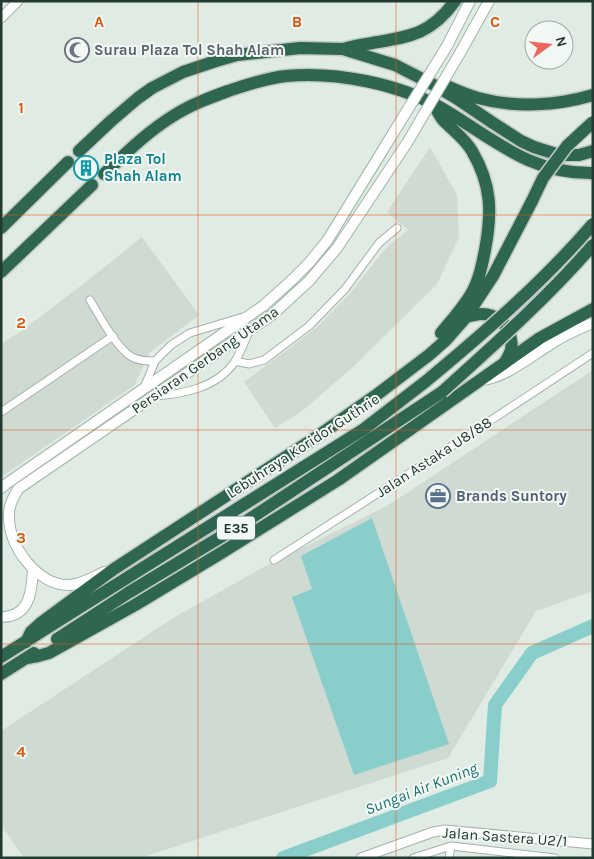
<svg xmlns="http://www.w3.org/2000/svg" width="594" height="859" font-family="Karla,sans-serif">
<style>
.built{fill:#cfdad3}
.water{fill:#8acecc}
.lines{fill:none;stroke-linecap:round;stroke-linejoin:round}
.river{stroke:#8acecc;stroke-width:14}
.minor-casing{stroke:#a3b2aa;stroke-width:9}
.tertiary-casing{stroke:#a3b2aa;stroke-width:11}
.secondary-casing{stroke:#a0b6aa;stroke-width:12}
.motorway-casing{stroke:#c1c8c5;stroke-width:15}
.minor{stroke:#fff;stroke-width:7}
.tertiary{stroke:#fff;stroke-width:9}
.secondary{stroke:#fff;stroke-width:10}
.motorway{stroke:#2f6650;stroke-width:12}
.secondary-bridge-casing{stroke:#a0b6aa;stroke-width:12;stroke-linecap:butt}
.motorway-bridge-casing{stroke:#c1c8c5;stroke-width:15;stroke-linecap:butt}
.secondary-bridge{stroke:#fff;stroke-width:10}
.motorway-bridge{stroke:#2f6650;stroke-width:12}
.grid{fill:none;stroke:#de570e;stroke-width:1;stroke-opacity:0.55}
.labels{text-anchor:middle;stroke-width:4;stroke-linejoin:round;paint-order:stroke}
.shield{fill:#f1f7f3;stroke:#60736a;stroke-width:1}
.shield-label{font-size:14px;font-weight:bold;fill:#223a2f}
.worship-label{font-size:15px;font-weight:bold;fill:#5b616d;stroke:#f1f7f3;text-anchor:start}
.culture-label{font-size:15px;font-weight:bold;fill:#0d838f;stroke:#f1f7f3;text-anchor:start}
.street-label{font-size:15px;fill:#223a2f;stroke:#f1f7f3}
.service-label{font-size:15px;font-weight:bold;fill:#4e5e75;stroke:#f1f7f3;text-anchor:start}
.water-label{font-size:16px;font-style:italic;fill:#1e7472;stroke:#f1f7f3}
.grid-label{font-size:16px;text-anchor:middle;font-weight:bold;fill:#de570e;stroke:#f1f7f3;stroke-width:4;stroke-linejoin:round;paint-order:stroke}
</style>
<rect width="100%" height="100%" fill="#e0ebe4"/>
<path class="built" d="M430 147 457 195 459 237 437 284 353 367 301 412 275 428 244 382 316 328 348 296 386 248 408 230 387 212Z
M142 237 199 315 149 353 135 385 1 477V344L24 329 87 281Z
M593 370V591L536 611 448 758 140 858H24L1 825V731L173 618 264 567 387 506Z"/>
<path class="water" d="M372 518 449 744 354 775 292 597 312 589 301 556Z"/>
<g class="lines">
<path class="river" d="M283 858 490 781 495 705 532 653 593 626"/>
<defs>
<path id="minor" d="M90 300C99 315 117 349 132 357 139 361 147 361 155 361
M235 361 249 364 264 360 309 326 345 289 379 243 397 228
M144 388 155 361 171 345 190 333 243 317
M155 396C183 394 216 388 234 363 240 353 245 342 249 331
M1 412 113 336
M274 560 458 442 593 353
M413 858 451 846 555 858
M449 858 451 846"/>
<path id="tertiary" d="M1 18 18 1
M361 858 433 832 445 830 593 844"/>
<path id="secondary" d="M447 46 470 1
M460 53 489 1
M482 380C505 378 531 356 551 344 564 335 578 329 593 323
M1 488 6 484 263 306 292 280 309 263 327 241 392 135
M104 572C93 577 81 585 68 585 38 585 9 547 9 518 8 507 13 498 18 489L272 315 309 281 337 248 407 143
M1 617C30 617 32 591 33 569"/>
<path id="motorway" d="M343 49C351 47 359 45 366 44 406 37 429 37 455 1
M449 87C458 91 468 95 478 98 515 108 556 106 593 95
M434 104C437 110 440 118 446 123 455 132 465 139 472 151 492 185 492 213 485 250 482 265 479 281 471 294 463 308 451 321 441 333
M79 151 111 121 138 98 152 88 183 72 216 61 237 55 300 48 343 49 395 65 436 86 456 98 493 123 521 141 534 147 556 154 564 155H579L593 151
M104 174C126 153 147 132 173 116 190 105 209 98 228 91 246 85 266 78 286 76 335 71 400 84 443 109 494 139 529 174 593 173
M1 228 68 162
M1 272 92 185
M466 317C471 316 476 314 481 314 497 314 509 325 511 340 513 347 509 356 505 362
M57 639 128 593 242 524 442 392
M26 642 31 632 42 622 114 569 318 436 375 396 429 355 446 340 466 317 493 276 532 201
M1 657 364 429 425 382
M27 658 38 656 49 653 135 605 221 553 338 480 540 338 593 309
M1 674 34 653"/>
</defs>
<use href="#minor" class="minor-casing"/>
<use href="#tertiary" class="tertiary-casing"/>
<use href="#secondary" class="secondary-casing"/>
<use href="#motorway" class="motorway-casing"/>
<use href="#minor" class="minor"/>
<use href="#tertiary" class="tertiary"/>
<use href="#secondary" class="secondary"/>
<use href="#motorway" class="motorway"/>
<defs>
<path id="secondary-bridge" d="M392 135 447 46
M407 143 460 53"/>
<path id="motorway-bridge" d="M532 201 543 178 567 146 593 122
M425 382C484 333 543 282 593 224
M442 392C494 345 547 298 593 245"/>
</defs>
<use href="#secondary-bridge" class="secondary-bridge-casing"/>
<use href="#motorway-bridge" class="motorway-bridge-casing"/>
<use href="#secondary-bridge" class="secondary-bridge"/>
<use href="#motorway-bridge" class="motorway-bridge"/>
</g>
<path class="grid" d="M198 1V858M396 1V858M1 215H593M1 430H593M1 644H593"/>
<defs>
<symbol id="mosque-ring" viewBox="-11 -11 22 22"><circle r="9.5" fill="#f1f7f3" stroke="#6b7280" stroke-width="1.5"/><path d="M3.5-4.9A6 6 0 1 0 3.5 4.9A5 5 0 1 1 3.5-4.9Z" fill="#6b7280"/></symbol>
<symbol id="building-ring" viewBox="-11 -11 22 22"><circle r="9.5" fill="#f1f7f3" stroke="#0f9aa8" stroke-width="1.5"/><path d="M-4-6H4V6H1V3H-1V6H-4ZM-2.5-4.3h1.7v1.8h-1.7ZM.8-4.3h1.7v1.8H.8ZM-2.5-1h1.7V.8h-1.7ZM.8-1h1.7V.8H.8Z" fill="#0f9aa8"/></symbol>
<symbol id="office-ring" viewBox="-11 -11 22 22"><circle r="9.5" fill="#f1f7f3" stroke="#5c6f8a" stroke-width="1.5"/><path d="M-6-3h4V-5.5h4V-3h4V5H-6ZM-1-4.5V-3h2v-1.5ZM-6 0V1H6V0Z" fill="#5c6f8a"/></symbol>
</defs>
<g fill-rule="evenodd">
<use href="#mosque-ring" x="63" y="36" width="28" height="28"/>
<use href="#building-ring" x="72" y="154" width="28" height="28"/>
<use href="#office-ring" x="424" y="482" width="28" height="28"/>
</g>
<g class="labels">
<rect class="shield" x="217" y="516.5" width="38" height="23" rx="4"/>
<g class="shield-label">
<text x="236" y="533">E35</text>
</g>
<g class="worship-label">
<text x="94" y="55">Surau Plaza Tol Shah Alam</text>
</g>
<g class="culture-label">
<text x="104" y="164">Plaza Tol<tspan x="104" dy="17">Shah Alam</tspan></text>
</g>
<g class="street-label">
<text transform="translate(205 360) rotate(-35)" y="5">Persiaran Gerbang Utama</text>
<text transform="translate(303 446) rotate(-33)" y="5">Lebuhraya Koridor Guthrie</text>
<text transform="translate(434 457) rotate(-33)" y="5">Jalan Astaka U8/88</text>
<text transform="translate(505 837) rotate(4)" y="5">Jalan Sastera U2/1</text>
</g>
<g class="service-label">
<text x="456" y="501">Brands Suntory</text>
</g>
<g class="water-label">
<text transform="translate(421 788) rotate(-21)" y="6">Sungai Air Kuning</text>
</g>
</g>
<g class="grid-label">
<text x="99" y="27">A</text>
<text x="297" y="27">B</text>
<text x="495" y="27">C</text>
<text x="21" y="113">1</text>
<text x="21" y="328">2</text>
<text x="21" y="543">3</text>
<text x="21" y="757">4</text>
</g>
<rect width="594" height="859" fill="none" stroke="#223a2f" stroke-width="5"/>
<g transform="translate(549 45) rotate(75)"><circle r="24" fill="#f1f7f3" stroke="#9eaba5"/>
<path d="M0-4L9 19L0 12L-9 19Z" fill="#ed655c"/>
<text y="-8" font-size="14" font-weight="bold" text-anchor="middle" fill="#223a2f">N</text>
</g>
</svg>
